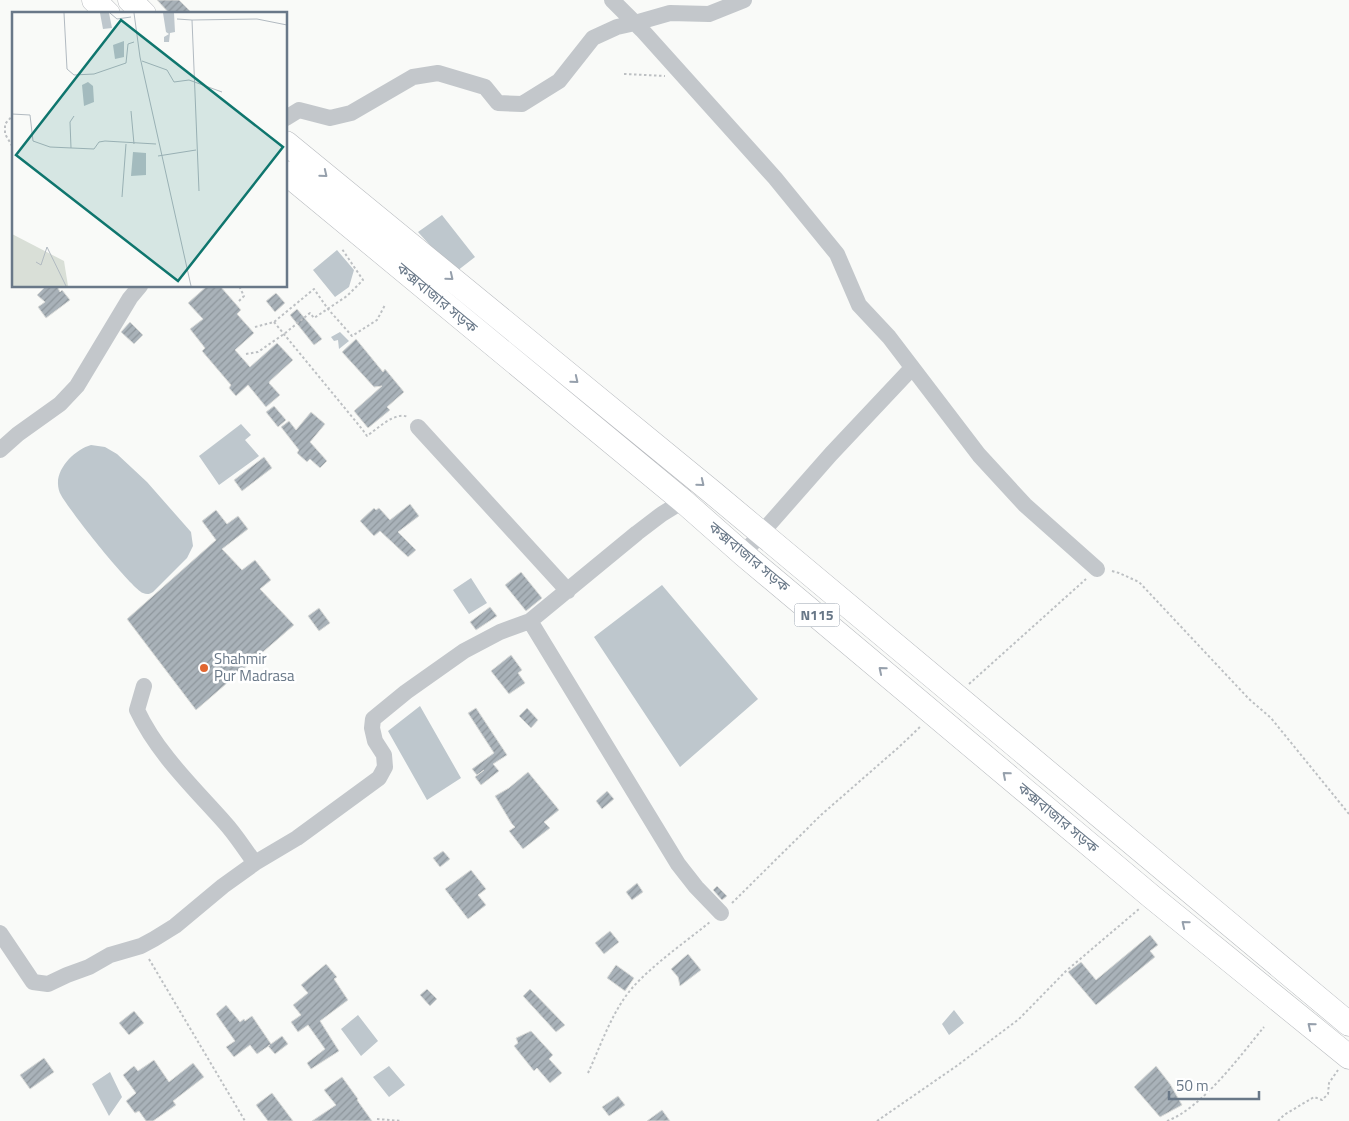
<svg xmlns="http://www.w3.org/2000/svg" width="1349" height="1121" font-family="'Titillium Web','Noto Sans Bengali',sans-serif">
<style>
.water{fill:#bec7cd}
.building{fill:url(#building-hatch);stroke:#dbdcda}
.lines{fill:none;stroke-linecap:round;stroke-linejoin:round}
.highway-casing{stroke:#b7babe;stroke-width:25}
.path{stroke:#bdc0c3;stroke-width:2;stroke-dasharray:2.5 2.5;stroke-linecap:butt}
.minor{stroke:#c3c7cb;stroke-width:16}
.highway{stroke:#fff;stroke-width:24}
.oneway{stroke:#96a0ac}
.poi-dot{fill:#e16630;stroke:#fff;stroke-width:2}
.labels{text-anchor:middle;stroke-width:5;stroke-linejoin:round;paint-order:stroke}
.shield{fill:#fff;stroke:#96a0ac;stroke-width:1}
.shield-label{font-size:14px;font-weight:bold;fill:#697888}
.street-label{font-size:15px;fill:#697888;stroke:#fff}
.poi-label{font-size:15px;fill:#697888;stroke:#fff;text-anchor:start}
.inset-road{fill:none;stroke:#b2bac1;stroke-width:1}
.view{fill:#0f766e;fill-opacity:0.15;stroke:#0f766e;stroke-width:2.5}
.inset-edge{fill:none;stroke:#697888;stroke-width:2.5}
</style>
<defs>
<pattern id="building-hatch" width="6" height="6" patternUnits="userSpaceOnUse" patternTransform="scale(1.25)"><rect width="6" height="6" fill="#a9b2b9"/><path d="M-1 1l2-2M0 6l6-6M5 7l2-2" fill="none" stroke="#8e969c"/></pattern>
</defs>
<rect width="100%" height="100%" fill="#f9faf8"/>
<path class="water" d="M442 215 475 257 457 271 437 253 418 232Z
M337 250 354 270 349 287 335 297 313 270Z
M340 332 349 341 339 349 338 340 334 341 331 337Z
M241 424 251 435 245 440 259 456 219 485 199 456Z
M91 445 105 447 117 454 147 482 191 532 193 546 187 558 153 592C150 594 147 595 143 593 130 587 69 510 61 495 59 492 58 487 58 484 57 467 76 449 91 445Z
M471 578 487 603 469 614 453 590Z
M662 585 758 699 680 767 594 637Z
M420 706 461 778 427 800 388 731Z
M954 1010 964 1023 949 1035 942 1024Z
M358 1015 378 1041 361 1056 341 1029Z
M389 1066 405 1085 389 1097 373 1077Z
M110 1072 122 1097 109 1116 92 1084Z"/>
<path class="building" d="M157 0H179L193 14H170Z
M46 286H57L60 292 62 290 70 300 46 318 38 307 45 302 37 295Z
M207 286H220L241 310 237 314 254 333 235 350 250 367 277 343 293 360 270 381 269 383 280 395 266 407 248 385 236 396 229 388 231 385 202 351 205 348 190 329 203 319 188 303Z
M276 293 285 303 275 312 266 301Z
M297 309 322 339 314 345 290 315Z
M130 322 143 335 134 344 121 332Z
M356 339 383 372 385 369 404 392 387 407 390 410 368 428 354 411 382 386 374 387 342 352Z
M274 406 286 420 278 427 266 412Z
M311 412 325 424 310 442 327 461 320 468 310 459 307 462 297 453 299 450 281 427 289 421 296 430Z
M264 457 272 468 242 491 234 480Z
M410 504 419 516 398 532 416 550 408 557 380 531 374 536 360 521 374 508 376 510 379 508 390 520Z
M216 510 227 524 238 516 248 529 222 549 242 570 255 560 271 580 260 589 294 625 196 710 127 619 216 540 202 521Z
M521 572 542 598 526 611 505 585Z
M490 607 497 616 476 630 470 622Z
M319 608 330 623 319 631 308 616Z
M511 655 522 670 518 673 525 683 509 694 491 671Z
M476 708 507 755 493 764 499 771 481 785 475 777 484 770 477 775 472 769 494 753 468 713Z
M527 708 538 720 531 728 519 716Z
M528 772 559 810 544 822 550 828 523 849 509 831 515 827 512 824 495 796 509 788Z
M607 791 614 799 602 809 596 801Z
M443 851 450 859 440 867 433 858Z
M471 870 486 889 478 895 486 905 468 919 445 889Z
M637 883 643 892 632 900 626 892Z
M717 886 727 896 722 900 713 890Z
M610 931 619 942 604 954 595 943Z
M1150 935 1158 945 1150 951 1155 957 1096 1005 1068 972 1081 962 1096 980Z
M688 954 701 970 680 986 678 977 671 969Z
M326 964 337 977 334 979 348 1000 320 1021 339 1051 311 1069 307 1063 325 1049 308 1025 298 1032 291 1022 301 1015 293 1005 308 993 301 985Z
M616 965 634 978 625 991 607 978Z
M427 989 437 999 430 1006 420 995Z
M530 989 565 1025 556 1032 523 996Z
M226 1005 240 1022 244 1019 245 1021 252 1016 271 1044 282 1036 288 1044 275 1054 268 1046 270 1045 257 1054 250 1045 234 1057 226 1047 235 1041 216 1014Z
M134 1011 144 1023 129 1035 119 1023Z
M531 1031 553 1055 549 1059 562 1073 550 1083 537 1068 534 1071 514 1046 518 1043 516 1038Z
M44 1058 54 1072 30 1089 20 1075Z
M154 1060 169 1082 193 1063 204 1077 173 1101 176 1105 153 1121H146L139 1111 135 1113 126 1101 136 1093 123 1075 134 1066 138 1071Z
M1156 1066 1170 1084 1182 1105 1160 1117 1134 1087Z
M342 1077 358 1099 357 1100 372 1121H312L336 1105 324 1090Z
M272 1093 293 1121H268L256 1105Z
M618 1096 625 1105 609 1116 602 1107Z
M662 1110 670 1121H647Z"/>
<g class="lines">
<defs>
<path id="highway" d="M94 0 108 14
M130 0 144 14
M286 143 712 492 1349 1024
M286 173 683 501 743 554 1152 897 1349 1057"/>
</defs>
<use href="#highway" class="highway-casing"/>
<path class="path" d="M624 74 665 76
M14 114 5 124V134L14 149
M239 301 244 296 239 286
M274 322 362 429 367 436C377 429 395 411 408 417
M255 327 274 322 314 289 328 309 352 336 377 320 385 305
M246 354 258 352 284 334 310 313 314 318 347 296 363 280 342 249
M1112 571 1119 573 1139 582 1249 699 1271 718 1349 814
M969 684 1086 579
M732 903 821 815 899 747 920 727
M149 959 245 1121
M588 1073C601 1045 612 1011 633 987 655 963 684 943 710 922
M377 1119 402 1121
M877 1121 958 1065 1019 1019 1066 971 1139 909
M1167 1121C1202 1108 1240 1056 1264 1027
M1278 1121 1284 1115 1314 1097 1322 1100 1328 1094 1329 1083 1338 1070"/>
<path class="minor" d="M612 0 642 30 775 178 837 254 859 305 889 337 979 455 1025 505 1097 569
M286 118 299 110 330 118 351 113 413 77 438 73 485 87 498 103 522 104 559 81 593 38 617 27 635 23 670 13 709 14 744 0
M418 427 568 591
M0 450 18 434 60 404 77 386 130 298 140 286
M743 554 831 454 912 368
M530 621 678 864 696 887 721 913
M144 686 137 710C157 753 193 787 225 823 236 835 245 850 255 863
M0 933 33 982 48 984 67 975 89 967 110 955 141 946 154 939 175 926 223 886 255 863 297 838 379 778 385 767 384 755 375 741 372 728 373 719 406 692 464 651 500 632 530 621 637 533 662 514 683 501"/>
<use href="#highway" class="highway"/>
</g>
<defs><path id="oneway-chevron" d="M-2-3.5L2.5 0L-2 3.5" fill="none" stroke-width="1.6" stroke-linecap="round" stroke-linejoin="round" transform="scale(1.25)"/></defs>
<g class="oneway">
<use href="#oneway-chevron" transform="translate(324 174) rotate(39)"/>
<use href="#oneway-chevron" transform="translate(450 277) rotate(39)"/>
<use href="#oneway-chevron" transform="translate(575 380) rotate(39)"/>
<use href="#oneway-chevron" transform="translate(701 483) rotate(39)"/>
<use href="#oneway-chevron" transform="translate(882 670) rotate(-140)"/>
<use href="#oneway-chevron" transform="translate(1006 775) rotate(-139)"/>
<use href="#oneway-chevron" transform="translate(1185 924) rotate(-141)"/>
<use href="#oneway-chevron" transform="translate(1311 1026) rotate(-141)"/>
</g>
<circle class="poi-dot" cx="204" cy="668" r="5"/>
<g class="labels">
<rect class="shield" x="794.5" y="603.5" width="45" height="23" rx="4"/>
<g class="shield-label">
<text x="817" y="620">N115</text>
</g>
<g class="street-label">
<text transform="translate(437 298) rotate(40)" y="5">কক্সবাজার সড়ক</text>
<text transform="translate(749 557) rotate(40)" y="5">কক্সবাজার সড়ক</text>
<text transform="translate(1058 818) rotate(40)" y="5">কক্সবাজার সড়ক</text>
</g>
<g class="poi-label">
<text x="214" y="664">Shahmir<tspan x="214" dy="17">Pur Madrasa</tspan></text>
</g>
</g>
<g transform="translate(12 12)">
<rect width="275" height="275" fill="#f9faf8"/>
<path d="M0 222 52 249 56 274H0Z" fill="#d9dfd7"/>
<path d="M88 1H97L100 16 91 17ZM151 1H162L163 20 158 21 157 30H152V25L157 22 154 20ZM112 29V45L103 47 101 33ZM76 70 81 74 82 90 72 94 70 73ZM121 140 134 141V163L119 164Z" fill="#bec7cd"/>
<path class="inset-road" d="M52 1 55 57 62 63 82 62 114 51 116 32 122 30M98 1 105 7 119 5M122 1 128 45 179 274M165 7 180 8 187 179M180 8 245 7 275 13M130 49 155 58 162 70 177 68 210 80M119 99 122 132M0 102 18 103 21 129 38 135 82 137 87 130 93 129 144 132M59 136 58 110 62 104M146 144 184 138M110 185 114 132M24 250 29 253 35 235 54 274"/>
<path class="view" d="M109 8 271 135 166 269 4 143Z"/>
<rect width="275" height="275" class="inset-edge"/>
</g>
<path d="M1169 1091v8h90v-8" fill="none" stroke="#697888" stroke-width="2.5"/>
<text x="1176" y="1091" font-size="15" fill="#697888" stroke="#ffffff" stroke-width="4" paint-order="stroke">50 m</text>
</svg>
